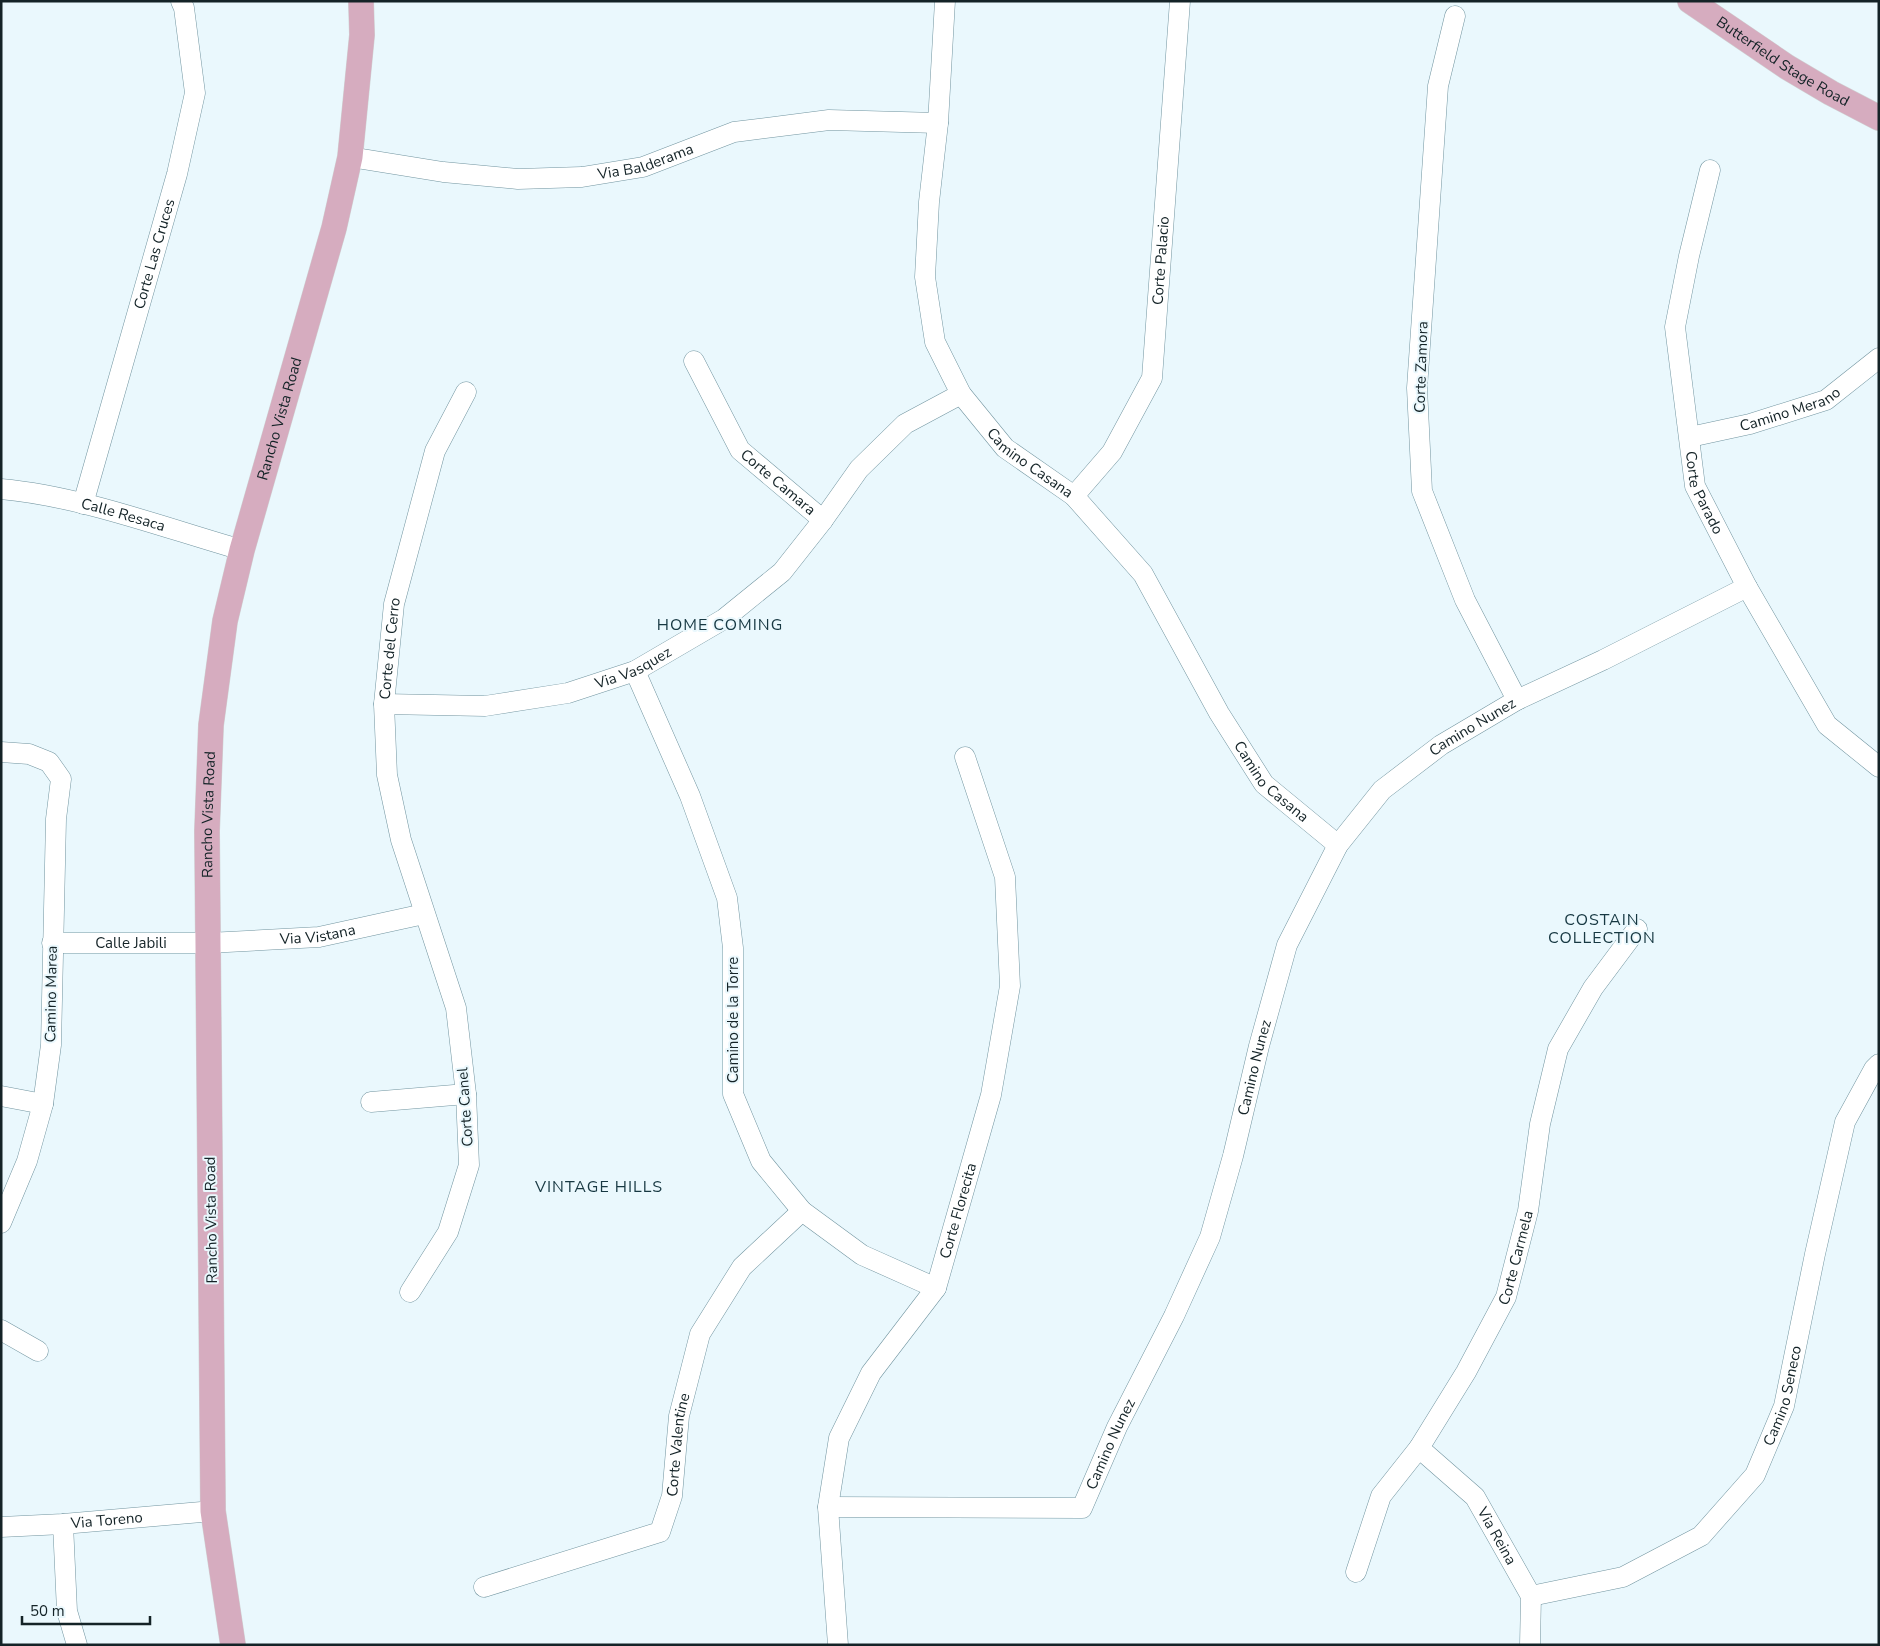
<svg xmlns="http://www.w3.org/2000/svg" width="1880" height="1646" font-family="'Nunito Sans',sans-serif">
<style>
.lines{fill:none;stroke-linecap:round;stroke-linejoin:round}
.minor-casing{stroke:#7295a0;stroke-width:21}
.major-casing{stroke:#d0d3d4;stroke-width:26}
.minor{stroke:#fff;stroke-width:20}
.major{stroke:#d6acbf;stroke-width:25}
.labels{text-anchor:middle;stroke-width:4;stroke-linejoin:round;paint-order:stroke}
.street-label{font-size:15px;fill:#142327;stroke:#eaf8fd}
.neighbourhood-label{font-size:16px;letter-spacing:1px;fill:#173842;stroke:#eaf8fd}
</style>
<rect width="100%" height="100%" fill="#eaf8fd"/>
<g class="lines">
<defs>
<g id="minor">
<path id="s1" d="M945 1 938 123 929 202 925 277 935 342 961 394 1005 448 1074 496 1143 574 1219 713 1264 784 1338 845"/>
<path d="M1455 16 1438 86 1417 388 1422 491 1465 600 1517 700"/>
<path id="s2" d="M350 157 443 172 518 179 582 177 643 167 734 132 829 120 938 123"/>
<path id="s3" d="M1710 170 1689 256 1675 327 1695 486 1747 587 1827 725 1879 767"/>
<path id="s4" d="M694 361 740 450 823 520"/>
<path id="s5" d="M1690 437 1750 424 1826 400 1879 358"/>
<path id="s6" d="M1 489C80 496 165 528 242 550"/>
<path id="s7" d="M1074 496 1112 452 1152 378 1180 1"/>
<path id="s8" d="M83 504 177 174 195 93 184 8 181 1"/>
<path d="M635 671 690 796 727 898 733 948V1094L761 1161 802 1211 862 1255 936 1288"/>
<path id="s9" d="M384 704 485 706 568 693 635 671 724 619 782 572 823 520 859 469 905 424 961 394"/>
<path d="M1 752 29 754 49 762 61 779 56 819 51 1045 43 1104 27 1161 1 1223"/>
<path id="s10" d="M52 943H208L319 937 424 914"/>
<path d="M1 1096 43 1104"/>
<path d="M371 1102 466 1094"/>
<path id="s11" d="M410 1292 448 1232 469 1165 466 1094 456 1008 401 840 387 775 384 704 394 604 435 451 466 392"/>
<path d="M1 1330 38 1351"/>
<path id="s12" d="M1419 1448 1475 1497 1531 1596 1530 1645"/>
<path id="s13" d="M828 1507 1082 1508 1117 1427 1174 1316 1210 1237 1233 1156 1259 1046 1287 945 1338 845 1382 790 1441 745 1517 700 1603 660 1747 587"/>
<path d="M63 1524 67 1611 77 1645"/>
<path id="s14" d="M1 1527 63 1524 213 1511"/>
<path id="s15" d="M1356 1572 1381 1496 1419 1448 1466 1372 1506 1297 1528 1211 1540 1124 1558 1049 1593 988 1637 929"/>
<path id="s16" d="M484 1587 660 1532 672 1496 679 1416 700 1334 742 1267 802 1211"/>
<path id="s17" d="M1531 1596 1623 1577 1701 1536 1755 1475 1784 1406 1815 1254 1845 1122 1874 1069 1879 1064"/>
<path id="s18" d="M838 1645 828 1507 839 1438 871 1373 936 1288 991 1095 1010 986 1005 877 965 757"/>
</g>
<g id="major">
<path id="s19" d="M1690 1 1787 67 1831 93 1879 118"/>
<path id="s20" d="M233 1645 213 1511 207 831 211 725 225 621 242 550 334 228 350 157 362 35 361 1"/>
</g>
</defs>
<use href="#minor" class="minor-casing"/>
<use href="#major" class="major-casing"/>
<use href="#minor" class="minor"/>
<use href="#major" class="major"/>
</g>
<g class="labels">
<g class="street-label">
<text dy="5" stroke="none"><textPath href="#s19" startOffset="111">Butterfield Stage Road</textPath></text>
<text dy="5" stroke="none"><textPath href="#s2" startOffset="299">Via Balderama</textPath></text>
<text dy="5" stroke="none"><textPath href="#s8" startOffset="260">Corte Las Cruces</textPath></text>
<text dy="5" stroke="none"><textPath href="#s7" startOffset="260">Corte Palacio</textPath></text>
<text transform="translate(1421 367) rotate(-88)" y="5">Corte Zamora</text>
<text dy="5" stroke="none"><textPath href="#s5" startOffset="104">Camino Merano</textPath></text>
<text dy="5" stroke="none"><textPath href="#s20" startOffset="1236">Rancho Vista Road</textPath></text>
<text dy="5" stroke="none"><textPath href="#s1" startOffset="499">Camino Casana</textPath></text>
<text dy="5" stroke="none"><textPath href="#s4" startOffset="150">Corte Camara</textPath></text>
<text dy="5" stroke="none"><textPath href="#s3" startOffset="330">Corte Parado</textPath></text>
<text dy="5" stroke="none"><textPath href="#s6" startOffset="125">Calle Resaca</textPath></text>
<text dy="5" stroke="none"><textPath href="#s11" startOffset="669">Corte del Cerro</textPath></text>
<text dy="5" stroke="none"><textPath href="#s9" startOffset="255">Via Vasquez</textPath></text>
<text dy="5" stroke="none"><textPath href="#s13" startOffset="1149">Camino Nunez</textPath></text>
<text dy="5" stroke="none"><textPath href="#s1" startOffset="904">Camino Casana</textPath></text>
<text dy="5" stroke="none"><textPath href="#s20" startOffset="832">Rancho Vista Road</textPath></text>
<text dy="5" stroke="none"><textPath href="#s10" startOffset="266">Via Vistana</textPath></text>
<text dy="5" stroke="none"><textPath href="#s10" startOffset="79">Calle Jabili</textPath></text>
<text transform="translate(51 994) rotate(-89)" y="5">Camino Marea</text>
<text transform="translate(733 1020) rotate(-90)" y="5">Camino de la Torre</text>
<text dy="5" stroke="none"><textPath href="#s13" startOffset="729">Camino Nunez</textPath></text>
<text transform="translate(465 1107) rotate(-94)" y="5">Corte Canel</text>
<text dy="5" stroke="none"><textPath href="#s18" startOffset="468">Corte Florecita</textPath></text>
<text transform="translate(211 1220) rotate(-91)" y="5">Rancho Vista Road</text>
<text dy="5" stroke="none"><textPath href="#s15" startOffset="356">Corte Carmela</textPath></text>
<text dy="5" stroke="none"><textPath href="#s17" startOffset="348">Camino Seneco</textPath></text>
<text dy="5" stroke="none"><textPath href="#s16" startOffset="274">Corte Valentine</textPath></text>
<text dy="5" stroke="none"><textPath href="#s13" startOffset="324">Camino Nunez</textPath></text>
<text dy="5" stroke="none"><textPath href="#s14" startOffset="106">Via Toreno</textPath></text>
<text dy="5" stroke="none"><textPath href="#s12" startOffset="119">Via Reina</textPath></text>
</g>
<g class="neighbourhood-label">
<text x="720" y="630">HOME COMING</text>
<text x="1602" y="925">COSTAIN<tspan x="1602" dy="18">COLLECTION</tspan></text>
<text x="599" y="1192">VINTAGE HILLS</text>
</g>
</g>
<rect width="1880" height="1646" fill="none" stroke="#142327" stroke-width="5"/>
<path d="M22 1616v8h128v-8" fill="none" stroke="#142327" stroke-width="2.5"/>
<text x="30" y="1616" font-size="15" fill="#142327" stroke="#eaf8fd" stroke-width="4" paint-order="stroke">50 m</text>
</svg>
